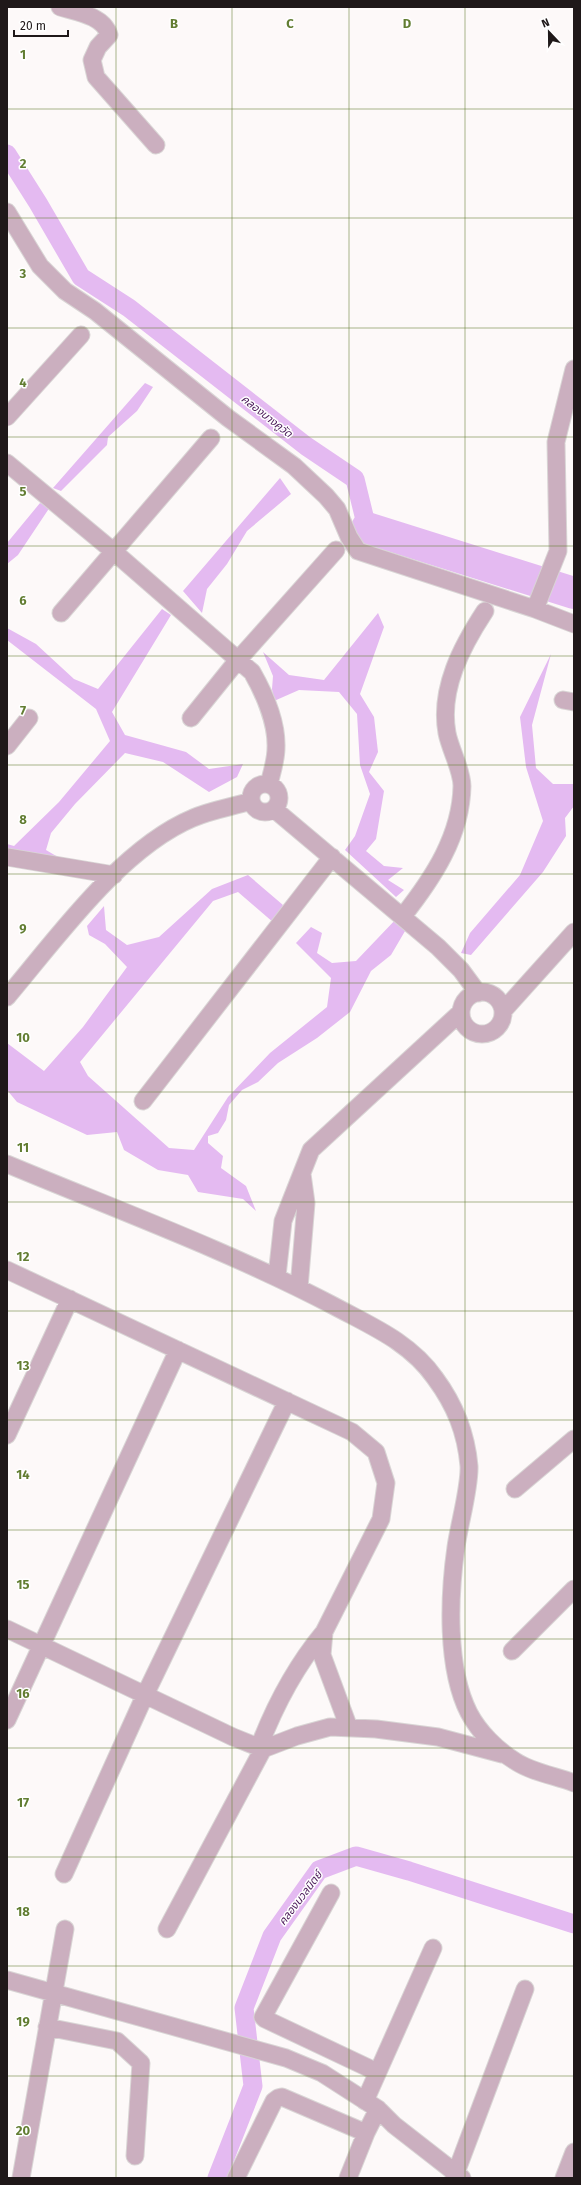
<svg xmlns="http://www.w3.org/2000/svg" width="581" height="2185" font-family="'Fira Sans','Noto Sans Thai',sans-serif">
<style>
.water{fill:#e4baf1}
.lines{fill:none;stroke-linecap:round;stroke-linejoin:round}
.canal{stroke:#e4baf1;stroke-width:19}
.river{stroke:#e4baf1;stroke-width:32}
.street-casing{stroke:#d9d5d5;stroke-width:19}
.street{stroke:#cbafbf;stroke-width:17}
.grid{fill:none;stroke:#627d32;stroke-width:1;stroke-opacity:0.55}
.labels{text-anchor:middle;stroke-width:3;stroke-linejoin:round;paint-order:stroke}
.water-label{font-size:11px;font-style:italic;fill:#471556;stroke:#fff}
.grid-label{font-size:13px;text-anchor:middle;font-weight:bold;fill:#627d32;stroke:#fff;stroke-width:3;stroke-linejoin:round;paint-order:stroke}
</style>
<rect width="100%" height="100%" fill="#fdf9f9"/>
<path class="water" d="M145 383 153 387 137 411 108 437 107 445 61 491 53 488Z
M280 478 291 494 247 531 227 564 207 589 202 613 183 591Z
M40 503 50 507 18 555 7 564V543Z
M162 609 171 615 112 712 125 735 186 752 209 769 243 764 237 777 209 792 163 762 125 753 75 804 51 833 46 850 75 867 7 852V844L14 846 59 802 110 741 96 709 7 640V628L36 644 74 679 98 689Z
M378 613 384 627 360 694 374 717 378 752 369 772 384 791 376 839 366 851 384 866 403 868 388 880 404 890 396 897 345 850 355 836 370 794 360 765 357 714 339 692 299 690 274 701 272 689 273 676 263 652 289 675 324 680Z
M551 654 532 725 536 768 553 784H574V806L565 818 566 836 543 872 471 955 461 953 470 933 520 875 543 821 526 767 520 717Z
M248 875 283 905 274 923 238 892 213 901 80 1062 88 1076 169 1148 194 1150 228 1097 270 1053 327 1007 331 978 296 943 311 927 322 933 317 953 332 963 356 961 398 917 408 926 391 955 371 971 350 1012 317 1038 278 1063 258 1082 242 1090 229 1105 226 1120 218 1133 208 1136V1143L223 1156 221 1168 246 1186 256 1211 243 1199 198 1192 188 1175 158 1170 124 1150 117 1132 87 1135 17 1102 7 1090V1043L44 1071 83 1027 127 967 105 944 89 935 87 926 104 906 106 930 127 945 159 937 212 889Z"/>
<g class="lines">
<path class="canal" d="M7 154 38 203 81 277 129 308 306 446 355 479 367 528
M217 2178 253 2086 244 2008 272 1936 319 1870 356 1856 409 1871 574 1924"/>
<path class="river" d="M367 528 574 593"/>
<defs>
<path id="street" d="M60 7C77 12 104 16 109 35L98 47 92 60 96 77 156 145
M7 212 40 266 65 291 95 311 228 418 294 466 326 496 337 509 349 537 358 551 535 609 574 624
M7 417 81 335
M7 463 113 551 252 672C264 693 277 723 276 748 276 760 272 772 269 784
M535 609 558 551 556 442 574 369
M61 613 211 438
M563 700 574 702
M191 718 237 661 336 550
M7 746 29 718
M251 798a14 14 0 1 1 28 0a14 14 0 1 1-28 0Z
M274 809 438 947 461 970 478 993
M7 857 114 875
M403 916C433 878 461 836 462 786 462 770 450 749 447 733 439 689 462 646 485 611
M461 1013a21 21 0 1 1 42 0a21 21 0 1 1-42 0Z
M7 997C57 938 121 848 193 818 211 810 232 807 251 801
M503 1011 574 932
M143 1101 332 857
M7 1164C117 1210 229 1251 334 1306 371 1326 410 1342 435 1378 455 1405 466 1432 469 1466 470 1487 459 1525 456 1547 449 1596 446 1668 469 1713 479 1732 497 1750 515 1761 531 1772 556 1776 574 1783
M7 1270 352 1432 376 1452 386 1483 381 1519 324 1632 322 1655 349 1728
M277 1276 283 1221 311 1150 461 1012
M299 1288 306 1203 302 1174
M7 1435 70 1299
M515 1489 574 1439
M7 1629 233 1737 263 1749 297 1736 330 1727 376 1729 438 1737 502 1754
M512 1651 574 1589
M7 1720 178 1350
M259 1747C275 1705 295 1667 324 1632
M64 1874 145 1695 287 1401
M331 1893 263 2017 265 2019 377 2072
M167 1929 263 1749
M7 1980 286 2058 322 2073 378 2109 394 2125 462 2178
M47 2027 117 2041 141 2063 135 2156
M365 2101 433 1948
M21 2178 65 1929
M236 2178 274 2101 278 2098 282 2097 366 2133
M348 2178 366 2133 378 2109
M454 2178 525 1989
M564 2178 574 2152"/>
</defs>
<use href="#street" class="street-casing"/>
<use href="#street" class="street"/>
</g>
<path class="grid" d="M116 7V2178M232 7V2178M349 7V2178M465 7V2178M7 109H574M7 218H574M7 328H574M7 437H574M7 546H574M7 656H574M7 765H574M7 874H574M7 983H574M7 1092H574M7 1202H574M7 1311H574M7 1420H574M7 1530H574M7 1639H574M7 1748H574M7 1857H574M7 1966H574M7 2076H574"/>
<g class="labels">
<g class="water-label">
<text transform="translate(267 416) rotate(38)" y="4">คลองบางคูวัด</text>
<text transform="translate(300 1898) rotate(-53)" y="4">คลองนวลนิตย์</text>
</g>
</g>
<g class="grid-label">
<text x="174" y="28">B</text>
<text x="290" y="28">C</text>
<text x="407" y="28">D</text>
<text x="23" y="59">1</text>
<text x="23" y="168">2</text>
<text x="23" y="278">3</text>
<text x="23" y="387">4</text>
<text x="23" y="496">5</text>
<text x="23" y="605">6</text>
<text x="23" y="715">7</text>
<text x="23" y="824">8</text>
<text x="23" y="933">9</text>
<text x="23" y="1042">10</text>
<text x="23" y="1152">11</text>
<text x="23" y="1261">12</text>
<text x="23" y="1370">13</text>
<text x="23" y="1479">14</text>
<text x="23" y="1589">15</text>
<text x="23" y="1698">16</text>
<text x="23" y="1807">17</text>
<text x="23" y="1916">18</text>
<text x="23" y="2026">19</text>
<text x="23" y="2135">20</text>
</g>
<rect width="581" height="2185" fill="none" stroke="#1f1819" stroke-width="16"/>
<g transform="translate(549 32) rotate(338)" stroke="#ffffff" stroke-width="3" paint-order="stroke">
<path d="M0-3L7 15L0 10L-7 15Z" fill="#1f1819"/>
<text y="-6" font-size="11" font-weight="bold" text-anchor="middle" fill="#1f1819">N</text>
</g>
<path d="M14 30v6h54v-6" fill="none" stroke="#1f1819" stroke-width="2"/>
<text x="20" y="30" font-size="12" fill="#1f1819" stroke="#ffffff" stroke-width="3" paint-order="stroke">20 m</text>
</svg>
